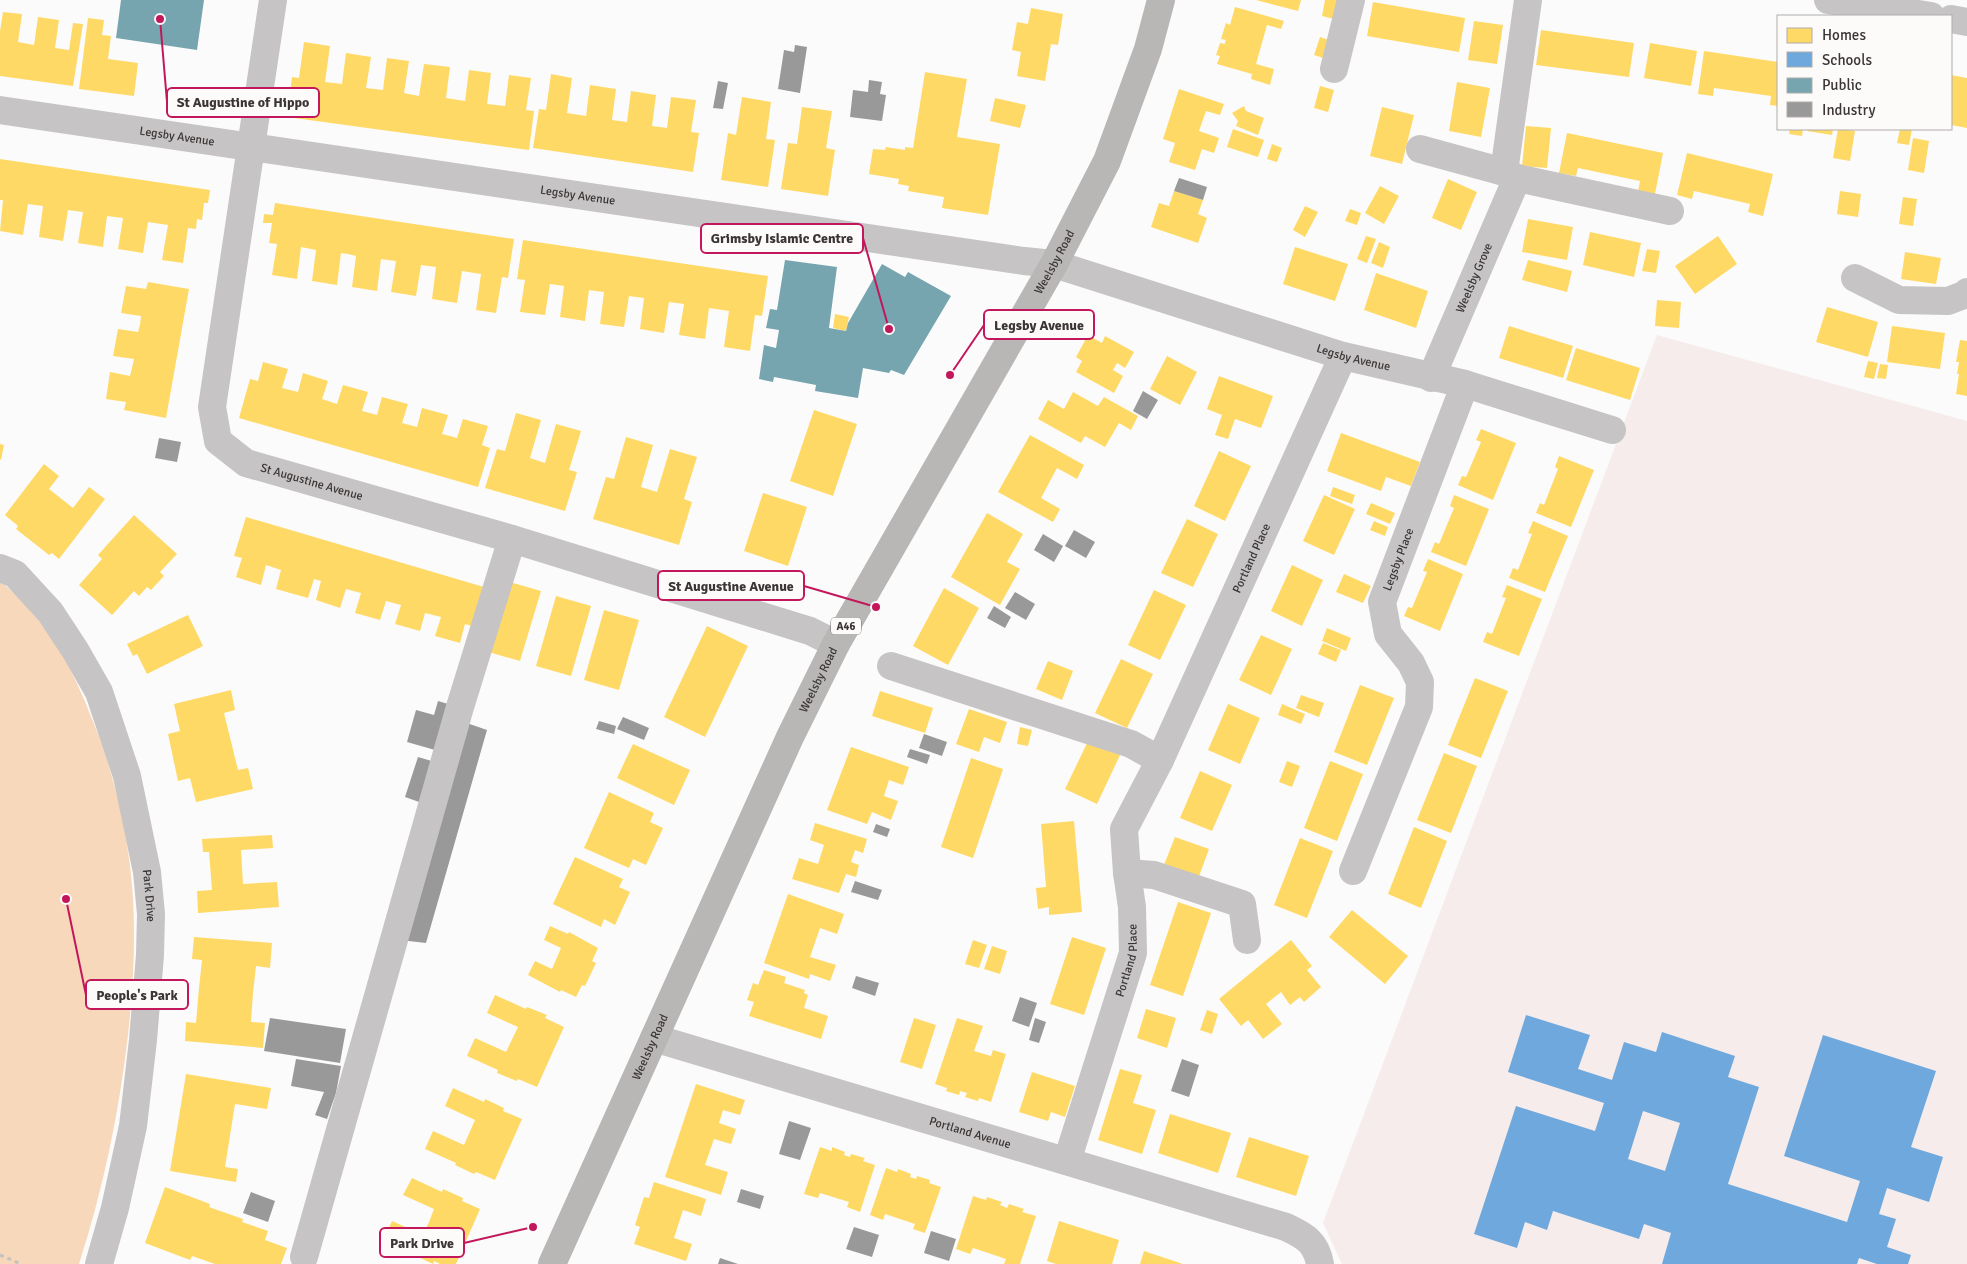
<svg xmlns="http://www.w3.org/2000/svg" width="1967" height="1264" font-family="Signika,sans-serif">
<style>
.built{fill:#f5eceb}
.green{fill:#f7d8ba}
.homes{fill:#ffd966}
.schools{fill:#6fa8dc;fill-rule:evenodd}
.public{fill:#76a5af}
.industry{fill:#999}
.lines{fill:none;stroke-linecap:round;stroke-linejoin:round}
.path{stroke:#c4c2c1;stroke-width:3;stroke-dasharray:4 4;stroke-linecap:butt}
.minor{stroke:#c6c4c4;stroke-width:28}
.highway{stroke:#b9b7b6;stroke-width:28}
.labels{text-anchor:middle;stroke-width:5;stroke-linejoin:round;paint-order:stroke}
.shield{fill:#fdfafa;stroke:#757070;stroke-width:1}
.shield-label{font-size:11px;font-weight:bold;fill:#3b3535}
.street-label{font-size:12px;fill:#3b3535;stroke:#fdfafa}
.leader{fill:none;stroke:#c2185b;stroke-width:2}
.callout-dot{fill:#c2185b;stroke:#fdfafa;stroke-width:2}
.callout{fill:#fdfafa;stroke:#c2185b;stroke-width:2}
.callout-label{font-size:14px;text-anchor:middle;font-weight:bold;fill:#3b3535}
</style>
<rect width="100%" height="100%" fill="#fcfbfb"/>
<path class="built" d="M1657 335 1967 421V1264H1342L1323 1223Z"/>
<path class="green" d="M0 581C48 620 72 667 94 724 112 769 124 817 130 866 137 922 134 979 128 1035 119 1113 103 1190 79 1264H0Z"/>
<path class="homes" d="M1256 0H1301L1298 11Z
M1325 0H1343L1338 20 1322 16Z
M1373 2 1465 18 1459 52 1367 36Z
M1235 7 1284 21 1281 29 1267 25 1256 64 1274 69 1270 85 1251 79 1252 74 1217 64 1220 56 1216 55 1220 43 1225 44V42L1226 40 1221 39 1226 23 1230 25Z
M1031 8 1063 14 1058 45 1051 44 1045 81 1017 76 1021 52 1012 50 1017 22 1028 24Z
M3 12 22 14 18 42 34 45 38 17 59 20 55 48 69 50 73 23 83 24 73 86 0 76V31Z
M88 18 104 20 102 35 111 36 108 59 138 63 134 96 79 89Z
M1474 21 1503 25 1497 64 1468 60Z
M1541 30 1634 43 1629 77 1536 65Z
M1320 37 1334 42 1329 60 1314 55Z
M304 42 330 46 325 82 342 84 346 53 371 57 366 88 383 90 387 58 409 61 404 93 419 96 424 64 450 67 446 98 465 101 469 70 491 73 487 104 505 106 509 75 531 78 526 110 534 111 529 150 287 117 292 77 299 78Z
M1650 43 1697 51 1691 86 1644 78Z
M1704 51 1778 62V106L1770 105 1771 96 1714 88 1713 96 1698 94Z
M925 72 967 79 957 137 1000 144 988 215 942 208 944 197 908 191 909 186 898 184 899 179 869 174 873 149 885 150 886 147 905 150V147L913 148Z
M551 74 572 78 567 113 586 116 590 85 616 89 612 120 627 122 631 91 656 95 652 126 660 127 667 128 671 97 696 100 691 132 699 133 693 172 533 148 539 109 546 110Z
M1951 75 1967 78V128L1951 125Z
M1457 82 1490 88 1481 137 1449 131Z
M1320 86 1334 90 1328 112 1314 108Z
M1179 89 1224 104 1220 115 1206 111 1199 131 1219 138 1214 153 1202 149 1195 170 1169 162 1175 143 1163 139Z
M742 97 771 102 766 139 775 140 768 187 721 180 728 133 736 135Z
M995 98 1026 105 1020 128 990 121Z
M1244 106 1246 111 1264 118 1258 135 1236 126 1238 121 1232 113Z
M802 107 832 111 826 148 835 150 828 196 781 189 788 143 797 144Z
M1382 107 1414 115 1402 164 1370 156Z
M1526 126 1551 128 1547 168 1522 166Z
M1233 129 1264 140 1258 157 1227 147Z
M1790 129H1803L1802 136 1789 134Z
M1808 129H1833L1832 135 1807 131Z
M1838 129 1855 131 1850 161 1833 158Z
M1900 129H1912L1909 145 1897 143Z
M1567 133 1663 153 1655 194 1638 191 1640 181 1578 168 1576 176 1559 173Z
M1913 138 1929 141 1924 173 1908 170Z
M1272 144 1282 148 1277 162 1267 159Z
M1687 153 1773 174 1763 216 1748 212 1750 204 1694 191 1692 199 1677 195Z
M0 159 210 190 208 203H204L202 220 197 219 196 229 188 228 183 263 162 260 168 225 148 222 143 253 118 249 123 218 107 216 103 247 78 243 83 212 75 211 68 210 63 241 39 237 43 206 35 205 28 204 23 235 0 231 3 200H0Z
M1448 179 1477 192 1461 230 1432 218Z
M1380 186 1399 196 1384 224 1365 213Z
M1174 191 1203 200 1198 214 1207 218 1198 243 1151 227 1159 203 1169 206Z
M1840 191 1861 194 1858 217 1837 214Z
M1903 197 1917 199 1913 226 1899 224Z
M275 203 514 239 508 278 502 277 496 313 476 310 481 274 462 271 457 303 432 299 436 267 421 265 416 296 391 292 396 261 388 260 381 259 377 291 352 287 356 256 348 254 341 253 337 285 312 281 316 250 301 247 297 279 272 275 277 244 269 243 272 223H263L264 214 273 215Z
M1305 206 1318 212 1305 237 1293 230Z
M1350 209 1361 213 1357 225 1345 221Z
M1528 219 1573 227 1567 260 1522 252Z
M1590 232 1641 243 1634 277 1583 265Z
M1366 236 1376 239 1367 263 1357 259Z
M1718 236 1737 264 1695 294 1675 266Z
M523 240 768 276 762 316 755 315 750 351 724 347 729 311 709 308 705 339 679 335 684 304 669 302 664 333 640 329 644 298 629 296 624 327 600 324 604 292 596 291 589 290 585 321 560 317 564 286 550 284 545 315 520 312 525 280 517 279Z
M1379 242 1390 247 1383 268 1371 263Z
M1295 247 1348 264 1335 301 1283 284Z
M1647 249 1660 251 1656 273 1642 271Z
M1905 252 1941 258 1936 284 1901 279Z
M1528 260 1572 271 1567 292 1522 280Z
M1376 273 1428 291 1416 328 1364 310Z
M148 282 189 289 166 418 124 410 126 402 106 399 110 372 130 376 132 368 134 359 113 356 118 329 138 332 140 325 141 316 121 313 126 286 146 289Z
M1657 300 1681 302 1679 328 1655 326Z
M1827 307 1878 322 1868 357 1816 342Z
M835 314 849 317 846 331 833 328Z
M1509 326 1573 346 1563 378 1499 358Z
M1892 326 1945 333 1940 369 1887 362Z
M1088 335 1102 343 1105 336 1134 352 1125 368 1117 363 1113 370 1123 376 1114 393 1076 372 1082 361 1076 357Z
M1960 340 1967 341V396L1956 394 1959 374H1957L1959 362H1956Z
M1576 348 1640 368 1630 400 1566 380Z
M1167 356 1197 372 1180 405 1150 389Z
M1868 361 1878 363 1874 379 1864 377Z
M263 362 288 369 282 388 298 392 303 373 328 381 322 399 337 404 343 385 368 392 362 411 370 413 377 415 382 397 408 404 402 423 417 427 422 408 448 415 442 434 450 436 457 438 463 419 488 426 482 445 490 448 478 487 239 418 250 379 258 381Z
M1880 364 1888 365 1886 379 1877 378Z
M1219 376 1273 396 1261 428 1235 419 1228 439 1215 435 1222 415 1207 409Z
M1073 392 1098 406 1104 397 1138 416 1131 430 1119 423 1105 447 1085 436 1081 443 1038 419 1048 400 1064 409Z
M814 410 857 424 833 496 790 481Z
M516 413 541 420 530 458 545 463 556 424 581 431 569 470 577 472 565 511 485 488 497 449 505 451Z
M1481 429 1516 443 1493 500 1458 485 1462 476 1466 477 1481 442 1476 440Z
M1341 433 1420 462 1411 486 1386 477 1381 491 1327 471Z
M1030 435 1084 465 1077 479 1057 468 1041 498 1060 509 1053 522 998 492Z
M626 437 653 445 641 487 657 492 670 449 697 457 684 499 692 502 679 545 593 519 606 477 614 479Z
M0 444 4 445 1 460 0 459Z
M1219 451 1251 466 1225 521 1194 506Z
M1559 456 1594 470 1571 527 1536 513 1540 503 1544 505 1558 469 1555 467Z
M44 464 59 476 49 489 73 508 89 487 105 499 59 559 52 553 49 555 16 529 18 526 5 515Z
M1333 487 1355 495 1352 504 1330 496Z
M763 493 807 507 788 566 744 551Z
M1324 495 1355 509 1334 555 1303 541Z
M1454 495 1489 509 1466 566 1431 552 1435 542 1439 544 1454 508 1450 506Z
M1371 503 1395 513 1390 524 1366 514Z
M987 513 1023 534 1007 562 1020 569 1000 605 951 577Z
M134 515 177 554 160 572 164 576 151 590 147 587 139 596 134 591 112 615 79 585 102 559 98 555Z
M246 517 484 587 472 626 465 624 460 643 435 636 441 617 425 613 420 631 395 624 401 605 386 601 380 620 355 613 361 593 346 589 340 608 316 600 321 581 314 579 308 598 276 589 281 570 266 565 261 585 236 577 242 558 234 556Z
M1187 519 1218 534 1193 587 1161 573Z
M1374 521 1388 527 1385 536 1370 530Z
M1533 521 1568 536 1545 592 1509 578 1513 568 1518 570 1532 534 1528 533Z
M1428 559 1463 574 1440 631 1404 616 1408 607 1412 608 1427 572 1423 571Z
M1292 565 1323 580 1302 626 1271 611Z
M1344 574 1371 586 1363 603 1336 592Z
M506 581 541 591 520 661 485 651Z
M1507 585 1542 599 1519 656 1483 642 1487 632 1492 634 1506 598 1502 597Z
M944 588 979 608 948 665 913 646Z
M1154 590 1186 605 1160 660 1128 645Z
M556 596 591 606 571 676 536 666Z
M604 610 639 620 619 690 584 680Z
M188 615 203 646 147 674 137 654 133 656 127 644Z
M707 626 748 646 705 737 664 717Z
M1327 628 1351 638 1346 651 1322 641Z
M1261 635 1292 649 1271 695 1239 680Z
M1323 643 1341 650 1336 662 1318 654Z
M1121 659 1153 674 1127 728 1095 713Z
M1048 661 1073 671 1062 700 1036 689Z
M1475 678 1508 691 1481 758 1448 745Z
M1360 685 1394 698 1367 765 1334 752Z
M231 690 235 710 224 713 238 770 248 768 253 789 196 802 190 778 178 781 168 734 180 731 174 704Z
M880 691 933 708 925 733 872 716Z
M1301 695 1324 703 1319 717 1296 708Z
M1228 704 1260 718 1240 764 1208 750Z
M1282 704 1305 714 1301 724 1278 715Z
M969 709 1007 722 1000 743 984 737 979 752 956 744Z
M1020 727 1032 730 1028 746 1017 744Z
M1090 737 1121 753 1097 804 1065 789Z
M633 744 690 770 674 805 617 778Z
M851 747 909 767 903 785 889 780 884 796 898 801 891 820 872 812 867 824 827 810Z
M1444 753 1477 766 1451 833 1417 820Z
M971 758 1003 769 973 858 941 847Z
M1287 761 1300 766 1292 787 1279 782Z
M1330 761 1363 774 1337 841 1304 828Z
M1200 771 1232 785 1212 831 1180 818Z
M609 792 654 813 650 822 663 828 646 865 633 859 629 868 584 848Z
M1074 821 1082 912 1049 915V907L1038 909 1036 888 1046 887 1041 824Z
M815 823 867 839 863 853 855 850 851 862 859 865 856 877 846 874 839 893 792 879 799 858 818 864 824 845 810 840Z
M1414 827 1447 841 1421 908 1388 894Z
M272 835 273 848 241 850 243 884 277 882 279 907 198 913 197 891 212 890 209 852H203L202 839Z
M1175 837 1209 849 1197 882 1162 870Z
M1300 838 1333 851 1307 918 1274 905Z
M575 857 623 879 619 887 630 892 615 925 604 919 601 927 553 904Z
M788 894 844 914 837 934 820 928 810 957 836 965 830 981 810 974 809 979 764 963Z
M1178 902 1211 913 1183 996 1150 985Z
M1352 910 1408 956 1385 984 1329 937Z
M550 926 568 934 569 932 598 948 592 961 596 963 585 986 582 985 576 997 561 990 560 992 528 975 535 961 552 969 561 948 544 940Z
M194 937 272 943 270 968 256 966 253 993 251 1022 265 1023 263 1048 185 1041 186 1022 196 1023 199 988 202 960 192 959Z
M1072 937 1106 948 1084 1015 1050 1004Z
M973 940 987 945 979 968 965 964Z
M1291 940 1312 966 1307 970 1321 987 1304 1002 1300 997 1290 1005 1281 992 1266 1004 1282 1024 1263 1039 1248 1020 1241 1026 1219 999Z
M992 946 1007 951 1000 974 984 969Z
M764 970 786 977 784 983 805 990 804 993 808 995 804 1008 828 1016 821 1039 749 1016 754 1002 747 1000 753 983 758 985Z
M495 995 526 1009 527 1007 547 1015 545 1018 564 1027 537 1087 518 1079 517 1081 497 1073 498 1070 467 1056 475 1038 506 1052 518 1027 487 1013Z
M1146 1009 1176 1018 1167 1048 1137 1038Z
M1207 1010 1218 1014 1212 1034 1200 1030Z
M914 1018 936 1025 922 1069 900 1062Z
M957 1018 983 1026 974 1051 991 1056 993 1050 1006 1054 991 1102 979 1098 978 1101 965 1097 967 1093 960 1091 959 1095 946 1091 947 1088 935 1084Z
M1120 1069 1142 1075 1133 1103 1156 1110 1142 1154 1098 1140Z
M1032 1072 1075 1086 1065 1117 1051 1112 1048 1121 1019 1112Z
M186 1074 271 1088 267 1109 235 1104 225 1167 238 1169 236 1182 170 1171Z
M696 1084 745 1100 740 1115 723 1110 719 1123 736 1129 731 1144 714 1139 705 1165 728 1172 721 1195 665 1177Z
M453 1088 484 1102 485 1099 504 1108 503 1111 522 1119 495 1180 476 1172 474 1174 455 1165 456 1163 425 1149 433 1131 464 1145 475 1120 445 1106Z
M1170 1114 1231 1133 1218 1173 1158 1153Z
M1249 1137 1309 1156 1296 1196 1236 1177Z
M820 1147 832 1151V1147L845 1152 844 1155 850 1157 851 1154 865 1158 863 1161 875 1165 860 1212 847 1207 849 1202 820 1193 818 1198 804 1194Z
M886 1168 897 1172 898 1169 911 1174 910 1177 916 1179 917 1176 930 1180 929 1183 941 1187 925 1233 913 1229 915 1224 885 1214 883 1220 870 1215Z
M412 1178 442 1192 443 1189 463 1198 462 1201 480 1209 456 1264H440L434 1261 433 1264 414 1255 415 1253 384 1239 392 1221 423 1235 429 1222 434 1209 403 1195Z
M654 1182 706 1199 701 1216 683 1210 674 1238 692 1244 686 1261 634 1244 640 1227 635 1225 644 1197 649 1198Z
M165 1187 210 1204 209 1207 243 1219 242 1222 268 1231 265 1240 287 1248 281 1264H215L192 1256 190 1260 145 1243Z
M973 1196 986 1200 987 1197 1002 1202 1000 1205 1007 1208 1009 1204 1024 1209 1022 1212 1036 1216 1020 1264H1004L1006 1259 973 1248 970 1254 956 1249Z
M1059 1221 1119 1240 1112 1264H1056L1047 1261Z
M1144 1251 1183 1264H1140Z"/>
<path class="schools" d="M1526 1015 1590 1035 1578 1069 1612 1080 1624 1042 1656 1052 1662 1032 1735 1056 1728 1077 1759 1087 1728 1184 1847 1222 1860 1181 1784 1156 1823 1035 1936 1071 1911 1147 1943 1157 1929 1202 1887 1188 1879 1214 1896 1219 1887 1247 1911 1255 1908 1264H1877L1859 1258 1857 1264H1662L1671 1233 1644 1224 1639 1239 1553 1211 1547 1230 1525 1222 1517 1248 1474 1234 1516 1106 1595 1131 1604 1103 1508 1072ZM1643 1111 1680 1123 1665 1171 1628 1159Z"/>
<path class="public" d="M121 0H204L197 50 116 38Z
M785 260 837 267 829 328 846 331 848 323 882 264 905 277 908 272 951 296 904 375 891 370 889 373 863 368 858 398 815 391 816 385 774 377 773 382 759 379 764 345 776 348 779 330 766 328 770 309 777 310Z"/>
<path class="industry" d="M795 45 807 47 800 93 778 89 784 50 794 52Z
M869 80 882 82 880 94 886 95 882 121 850 117 853 90 868 92Z
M718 81 728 83 723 109 713 108Z
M1179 178 1207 187 1203 200 1174 191Z
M1143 391 1158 400 1147 419 1133 411Z
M159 438 181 442 177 462 155 458Z
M1074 530 1095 542 1086 558 1065 546Z
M1043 534 1063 546 1054 562 1034 550Z
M1015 592 1035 604 1026 620 1005 608Z
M994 606 1011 617 1005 628 987 618Z
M438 701 455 706 442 752 407 742 416 710 434 715Z
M623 717 649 728 644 740 617 729Z
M461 721 487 730 426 943 400 940Z
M599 721 616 726 614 734 596 729Z
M924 734 947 742 942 756 919 748Z
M910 749 930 755 927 764 907 757Z
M418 757 435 762 422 803 405 797Z
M876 824 890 829 887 837 873 832Z
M855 881 882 890 878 900 851 892Z
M856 976 879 983 875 996 852 988Z
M1020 997 1037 1003 1029 1027 1012 1021Z
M270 1018 346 1029 340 1063 264 1051Z
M1035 1018 1046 1022 1039 1043 1029 1040Z
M296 1059 341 1066 336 1093 327 1119 315 1115 324 1092 291 1086Z
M1182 1059 1199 1065 1189 1097 1171 1091Z
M789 1121 811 1128 800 1160 779 1154Z
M741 1189 764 1196 760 1209 737 1202Z
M251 1192 275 1201 268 1222 243 1213Z
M854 1227 879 1235 872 1257 846 1249Z
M931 1231 956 1239 949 1261 924 1253Z
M720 1258 738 1264H718Z"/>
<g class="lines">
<path class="path" d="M0 1255 21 1264"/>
<g class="minor">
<path id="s1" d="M273 0 212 407 218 441 246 463 512 539 810 631 836 644"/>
<path d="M1828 0 1931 16"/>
<path d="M1951 19 1967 22"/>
<path d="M1334 69 1351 0"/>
<path id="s2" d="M0 110 1024 261 1054 264 1343 356 1465 384 1612 430"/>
<path d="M1420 149 1504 172 1517 178 1670 211"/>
<path d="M1504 172 1528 0"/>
<path d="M1855 278 1899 300 1948 301 1966 294 1967 292"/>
<path id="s3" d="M1431 378 1517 178"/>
<path id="s4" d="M0 568 15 574 50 612 75 650 99 692 127 776 147 872 151 914 150 955 143 1040 133 1126 115 1208 99 1264"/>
<path d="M891 666 1131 744 1160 760"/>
<path id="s5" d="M1353 871 1419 707 1420 682 1411 663 1388 634 1382 602 1465 384"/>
<path d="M1127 873 1154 875 1242 904 1247 940"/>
<path id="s6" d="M654 1038 1286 1227C1305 1236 1316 1242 1320 1264"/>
<path id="s7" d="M1067 1161 1133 953 1132 907 1127 873 1124 829 1160 760 1343 356"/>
<path d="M304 1257 460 707 512 539"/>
</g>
<path class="highway" id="s8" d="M552 1264 790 737 836 644 1054 264 1107 161 1148 49 1161 0"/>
</g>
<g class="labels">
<rect class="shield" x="831" y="617.5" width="30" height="17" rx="4"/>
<g class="shield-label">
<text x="846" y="630">A46</text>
</g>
<g class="street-label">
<text dy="4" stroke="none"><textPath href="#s2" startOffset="179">Legsby Avenue</textPath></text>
<text dy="4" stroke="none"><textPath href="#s2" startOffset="584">Legsby Avenue</textPath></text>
<text dy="4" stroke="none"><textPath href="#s8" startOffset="1122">Weelsby Road</textPath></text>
<text dy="4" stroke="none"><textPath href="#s3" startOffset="109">Weelsby Grove</textPath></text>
<text dy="4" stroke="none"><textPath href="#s2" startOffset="1379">Legsby Avenue</textPath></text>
<text dy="4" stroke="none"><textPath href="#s1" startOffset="550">St Augustine Avenue</textPath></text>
<text dy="4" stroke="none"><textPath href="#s7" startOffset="642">Portland Place</textPath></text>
<text dy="4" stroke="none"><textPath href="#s5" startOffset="338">Legsby Place</textPath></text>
<text dy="4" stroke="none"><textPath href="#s8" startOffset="642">Weelsby Road</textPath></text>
<text dy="4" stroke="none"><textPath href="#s4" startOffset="372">Park Drive</textPath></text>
<text dy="4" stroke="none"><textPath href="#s7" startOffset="210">Portland Place</textPath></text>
<text dy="4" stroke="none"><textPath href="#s8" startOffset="238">Weelsby Road</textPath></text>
<text dy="4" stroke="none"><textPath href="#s6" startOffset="330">Portland Avenue</textPath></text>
</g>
</g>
<path class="leader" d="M160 19L167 102M889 329L863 238M950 375L984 325M876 607L804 586M66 899L86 995M533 1227L464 1243"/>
<g class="callout-dot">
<circle cx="160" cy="19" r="5"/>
<circle cx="889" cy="329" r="5"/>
<circle cx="950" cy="375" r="5"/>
<circle cx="876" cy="607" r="5"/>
<circle cx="66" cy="899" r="5"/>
<circle cx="533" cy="1227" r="5"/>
</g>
<g class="callout">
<rect x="167" y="88" width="152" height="29" rx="5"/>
<rect x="701" y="224" width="162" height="29" rx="5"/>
<rect x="984" y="310" width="110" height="29" rx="5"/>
<rect x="658" y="571" width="146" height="29" rx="5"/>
<rect x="86" y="980" width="102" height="29" rx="5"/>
<rect x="380" y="1228" width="84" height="29" rx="5"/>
</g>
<g class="callout-label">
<text x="243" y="107">St Augustine of Hippo</text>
<text x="782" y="243">Grimsby Islamic Centre</text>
<text x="1039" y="330">Legsby Avenue</text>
<text x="731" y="591">St Augustine Avenue</text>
<text x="137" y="1000">People's Park</text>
<text x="422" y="1248">Park Drive</text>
</g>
<rect x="1777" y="15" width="175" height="115" fill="#fdfafa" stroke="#afabab"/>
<rect x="1787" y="28" width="25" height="15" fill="#ffd966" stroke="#afabab"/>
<text x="1822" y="40" font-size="15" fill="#3b3535">Homes</text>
<rect x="1787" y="52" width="25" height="15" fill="#6fa8dc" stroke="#afabab"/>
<text x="1822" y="65" font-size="15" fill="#3b3535">Schools</text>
<rect x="1787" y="78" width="25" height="15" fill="#76a5af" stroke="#afabab"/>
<text x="1822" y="90" font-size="15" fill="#3b3535">Public</text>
<rect x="1787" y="102" width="25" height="15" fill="#999999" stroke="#afabab"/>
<text x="1822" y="115" font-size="15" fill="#3b3535">Industry</text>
</svg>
